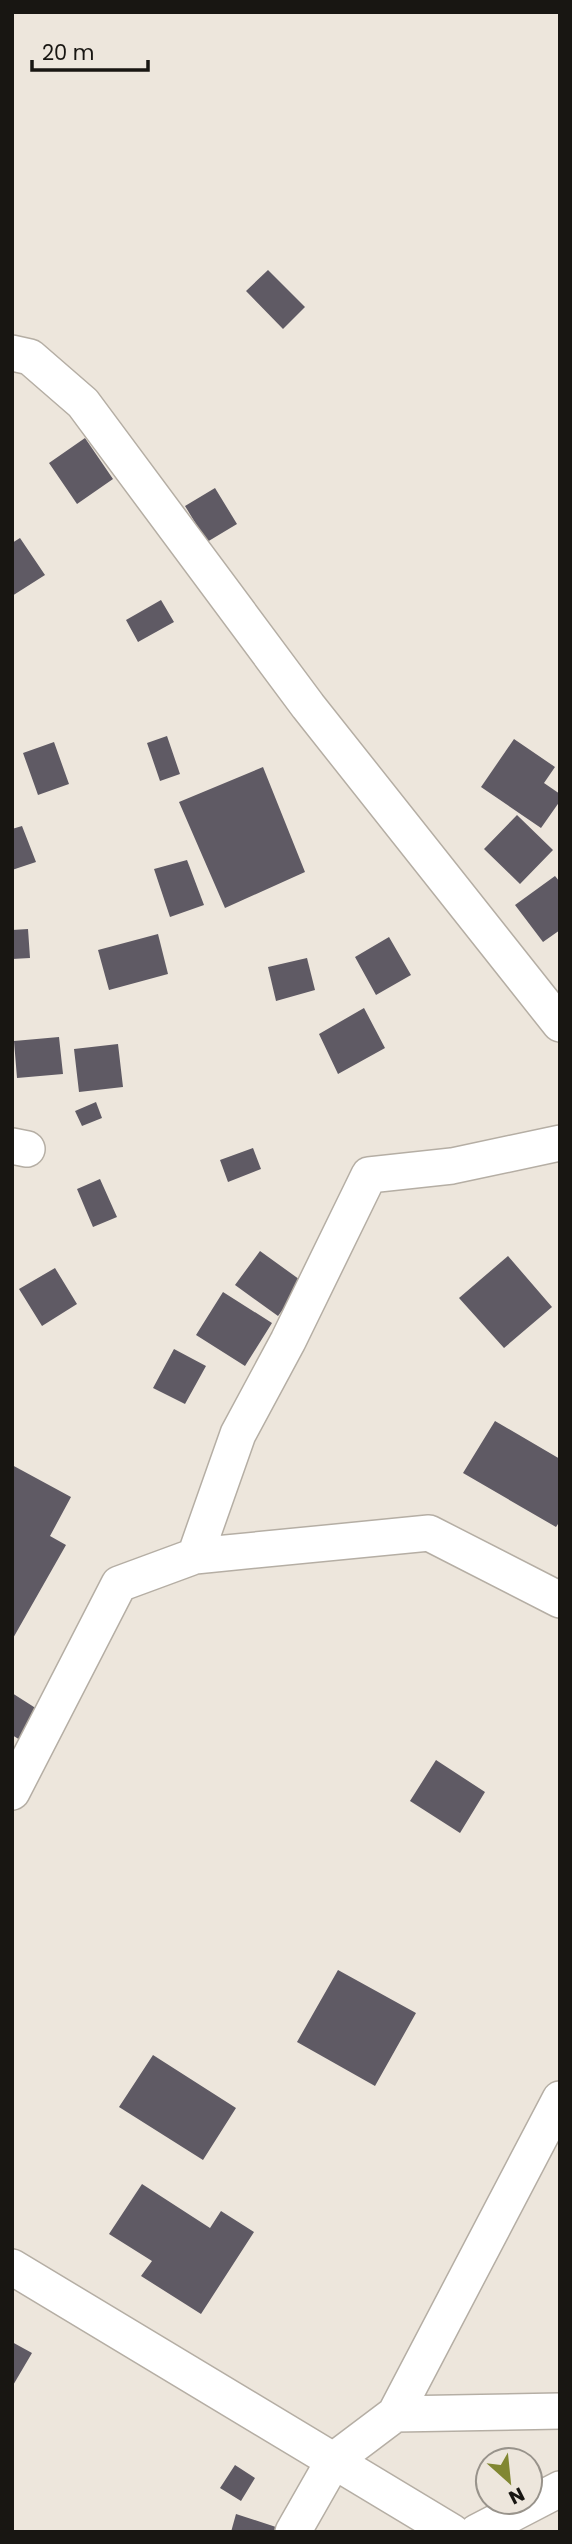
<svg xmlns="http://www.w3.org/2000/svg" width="572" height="2544" font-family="Poppins,sans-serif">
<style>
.building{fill:#5f5a64}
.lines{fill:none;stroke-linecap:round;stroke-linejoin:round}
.minor-casing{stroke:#b5aea4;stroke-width:38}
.minor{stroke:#fff;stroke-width:35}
</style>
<rect width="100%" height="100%" fill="#ede6dc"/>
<path class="building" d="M268 270 305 307 283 329 246 291Z
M85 438 113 479 77 504 49 463Z
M215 488 237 524 207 542 185 506Z
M20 538 45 575 12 596V543Z
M161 600 174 622 138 642 126 620Z
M167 736 180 774 160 781 147 743Z
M514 739 555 767 544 783 560 794V801L541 828 481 787Z
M54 742 69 784 38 795 23 753Z
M263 767 305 872 225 908 179 802Z
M517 815 553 850 520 884 484 849Z
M22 826 36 862 12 870V829Z
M187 860 204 905 170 917 154 869Z
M555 876 560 882V930L543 942 515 905Z
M28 929 30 958 12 959V930Z
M158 934 168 974 109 990 98 950Z
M389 937 411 975 376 995 355 957Z
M307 958 315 990 276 1001 268 967Z
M364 1008 385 1048 338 1074 319 1034Z
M59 1037 63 1074 17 1078 14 1041Z
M118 1044 123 1087 79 1092 74 1049Z
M96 1102 102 1118 82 1126 75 1111Z
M253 1148 261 1169 228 1182 220 1160Z
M100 1179 117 1217 93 1227 77 1189Z
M260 1251 303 1282 278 1316 235 1285Z
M508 1256 552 1307 504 1348 459 1298Z
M55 1268 77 1304 42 1326 19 1289Z
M223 1292 272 1323 245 1366 196 1335Z
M174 1349 206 1366 185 1404 153 1388Z
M495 1421 560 1459V1521L556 1527 463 1473Z
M12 1465 71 1497 50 1536 66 1545 12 1640Z
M12 1693 59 1723 40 1752 12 1735Z
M436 1760 485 1792 460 1833 410 1801Z
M338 1970 416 2013 375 2086 297 2042Z
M153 2055 236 2108 203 2160 119 2107Z
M142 2184 210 2228 221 2211 254 2232 201 2314 141 2276 152 2261 109 2234Z
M12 2342 32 2353 12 2387Z
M235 2465 255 2478 241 2501 220 2488Z
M236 2514 282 2529 281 2532H231Z"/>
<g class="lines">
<defs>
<path id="minor" d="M12 353 30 357 83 403 308 706 560 1024
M12 1146 27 1149
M195 1556 238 1434 288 1341 369 1175 452 1166 560 1143
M12 1792 119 1584 195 1556 429 1533 560 1600
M12 2267 452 2532
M395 2414 560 2411
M293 2532 334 2460 395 2414 560 2099
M477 2532 560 2489"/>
</defs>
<use href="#minor" class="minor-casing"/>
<use href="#minor" class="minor"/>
</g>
<rect width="572" height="2544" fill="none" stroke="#181612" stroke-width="28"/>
<g transform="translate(509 2481) rotate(153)"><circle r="33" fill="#ede6dc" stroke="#98938b" stroke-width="2"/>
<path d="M0-5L12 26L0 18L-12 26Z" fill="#818732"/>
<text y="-10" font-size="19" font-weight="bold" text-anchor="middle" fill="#181612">N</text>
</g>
<path d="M32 60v10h116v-10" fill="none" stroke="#181612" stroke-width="3.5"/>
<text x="42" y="60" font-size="21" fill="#181612" stroke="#ede6dc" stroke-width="5" paint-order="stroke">20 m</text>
</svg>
